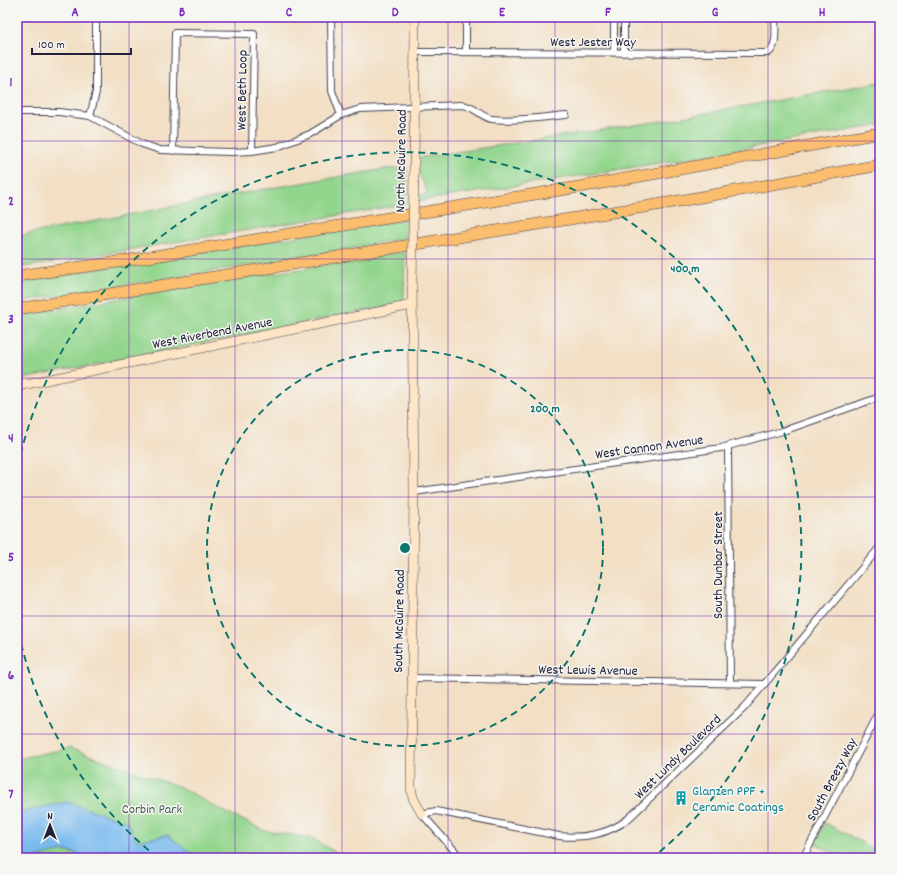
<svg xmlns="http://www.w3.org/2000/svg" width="897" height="875" font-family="Dekko,sans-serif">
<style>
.green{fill:#92d58c;stroke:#5a7c64}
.water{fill:#79baee;stroke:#4e6e94}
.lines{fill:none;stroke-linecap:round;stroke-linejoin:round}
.street-casing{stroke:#413e50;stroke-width:8}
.secondary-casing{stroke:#413e50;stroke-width:10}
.highway-casing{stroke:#413e50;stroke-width:12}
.street{stroke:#fff;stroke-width:6}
.secondary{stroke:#fde5c5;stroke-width:9}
.highway{stroke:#fbbd6e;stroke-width:11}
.secondary-bridge-casing{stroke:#413e50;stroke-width:10;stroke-linecap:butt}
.secondary-bridge{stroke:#fde5c5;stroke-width:9}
.grid{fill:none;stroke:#7b2cbf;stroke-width:1;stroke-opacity:0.55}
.ring{fill:none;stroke:#0f766e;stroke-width:2;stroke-dasharray:7 5}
.labels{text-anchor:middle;stroke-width:3;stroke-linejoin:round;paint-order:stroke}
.street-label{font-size:14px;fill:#22223b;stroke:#f6f6f2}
.culture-label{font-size:14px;fill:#0d838f;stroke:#f6f6f2;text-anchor:start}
.park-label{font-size:14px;fill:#445853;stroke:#f6f6f2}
.centre{fill:#0f766e;stroke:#f6f6f2;stroke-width:2}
.ring-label{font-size:12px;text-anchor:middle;font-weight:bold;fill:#0f766e;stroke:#f6f6f2;stroke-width:3;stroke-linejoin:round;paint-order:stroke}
.neatline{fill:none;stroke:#7b2cbf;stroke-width:1.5}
.grid-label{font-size:13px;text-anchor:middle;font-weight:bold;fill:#7b2cbf}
</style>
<rect width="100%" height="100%" fill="#f6f6f2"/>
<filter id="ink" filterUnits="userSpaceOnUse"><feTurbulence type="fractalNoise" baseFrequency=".025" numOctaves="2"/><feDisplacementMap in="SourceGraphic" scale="8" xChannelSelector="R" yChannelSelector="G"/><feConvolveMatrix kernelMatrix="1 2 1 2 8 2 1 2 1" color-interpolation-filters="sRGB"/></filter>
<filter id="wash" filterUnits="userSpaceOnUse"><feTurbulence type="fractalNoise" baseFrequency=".012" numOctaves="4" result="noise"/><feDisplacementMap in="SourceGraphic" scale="16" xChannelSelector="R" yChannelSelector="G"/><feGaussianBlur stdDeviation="0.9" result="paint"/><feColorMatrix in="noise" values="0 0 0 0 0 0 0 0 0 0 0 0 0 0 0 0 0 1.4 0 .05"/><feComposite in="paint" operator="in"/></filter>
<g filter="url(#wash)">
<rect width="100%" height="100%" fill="#f2dfc4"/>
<path class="green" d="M880 82V125L660 163 420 201V195L428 194 418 171 417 158 661 121Z
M407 168V204L17 268V236L248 192 385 169Z
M406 219 405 238 327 253 17 302V282Z
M405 252 404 294 403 301 399 304 17 380V315Z
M69 748 182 788 221 810 265 831 312 838 345 858H197L167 835 137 841 67 802 17 813V759Z
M825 823 880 852V858H843L814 843Z
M60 850 79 855 84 858H34Z"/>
<path class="water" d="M67 802 127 822 137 841 167 835 197 858H84C65 844 51 856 33 858 28 859 22 858 17 858V813Z"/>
</g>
<g filter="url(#ink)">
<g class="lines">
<defs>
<path id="street" d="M331 17 332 91 341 115
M466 17V52
M614 17V53
M624 17V53
M415 52 768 53C778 47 775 28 775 17
M17 112H59L90 116 142 144 160 150 231 152 252 151 277 147 310 134 341 115 360 109 462 105C475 106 480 117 492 119 512 122 545 117 566 115
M90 116 96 92V17
M173 151 175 33 254 34 252 151
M728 446 730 683
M414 492 721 448 786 430 880 397
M17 678V687
M412 678 764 684
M461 858 422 814 436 811 559 836C583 839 609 834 628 819L745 707 880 547
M803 858 880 711"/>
<path id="secondary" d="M414 173 415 17
M412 283 414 492 411 787 413 798 422 814
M17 386 412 305"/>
<path id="highway" d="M17 276 118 262 597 184 880 133
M17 309 662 204 880 165"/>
</defs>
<use href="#street" class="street-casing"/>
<use href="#secondary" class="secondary-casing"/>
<use href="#highway" class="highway-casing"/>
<use href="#street" class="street"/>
<use href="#secondary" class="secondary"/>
<use href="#highway" class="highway"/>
<defs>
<path id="secondary-bridge" d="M412 283 414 173"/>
</defs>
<use href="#secondary-bridge" class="secondary-bridge-casing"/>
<use href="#secondary-bridge" class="secondary-bridge"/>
</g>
</g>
<path class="grid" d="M129 17V858M235 17V858M342 17V858M448 17V858M555 17V858M662 17V858M768 17V858M17 141H880M17 259H880M17 378H880M17 497H880M17 616H880M17 734H880"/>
<g class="ring">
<circle cx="405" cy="548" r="198"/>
<path d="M158 858A396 396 0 0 1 18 630M18 466A396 396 0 1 1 652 858"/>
</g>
<defs>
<symbol id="building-bare" viewBox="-9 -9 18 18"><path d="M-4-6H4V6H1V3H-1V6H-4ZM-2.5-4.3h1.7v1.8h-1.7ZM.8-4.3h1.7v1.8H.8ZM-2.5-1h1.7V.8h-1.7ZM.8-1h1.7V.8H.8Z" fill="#0f9aa8" stroke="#f6f6f2" stroke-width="2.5" paint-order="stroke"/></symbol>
</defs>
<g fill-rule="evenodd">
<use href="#building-bare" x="671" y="788" width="20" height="20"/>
</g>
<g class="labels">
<g class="street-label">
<text x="593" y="46">West Jester Way</text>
<text transform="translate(241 90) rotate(-89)" y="5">West Beth Loop</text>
<text transform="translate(400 161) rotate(-89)" y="5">North McGuire Road</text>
<text transform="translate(212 332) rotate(-11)" y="5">West Riverbend Avenue</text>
<text transform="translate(649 446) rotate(-8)" y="5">West Cannon Avenue</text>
<text transform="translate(717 565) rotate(-90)" y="5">South Dunbar Street</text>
<text transform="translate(398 621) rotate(-89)" y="5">South McGuire Road</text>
<text transform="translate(588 669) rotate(1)" y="5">West Lewis Avenue</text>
<text transform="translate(677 756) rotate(-44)" y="5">West Lundy Boulevard</text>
<text transform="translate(831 779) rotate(-62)" y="5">South Breezy Way</text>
</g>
<g class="culture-label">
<text x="692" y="795">Glanzen PPF +<tspan x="692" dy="16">Ceramic Coatings</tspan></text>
</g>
<g class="park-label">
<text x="152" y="813">Corbin Park</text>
</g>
</g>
<circle cx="405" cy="548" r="6" class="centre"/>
<g class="ring-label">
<text x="685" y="272">400 m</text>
<text x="545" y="412">200 m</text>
</g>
<rect width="897" height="875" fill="none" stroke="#f6f6f2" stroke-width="44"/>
<g transform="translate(50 825)" stroke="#f6f6f2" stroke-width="3" paint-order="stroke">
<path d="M0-3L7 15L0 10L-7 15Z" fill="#22223b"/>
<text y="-6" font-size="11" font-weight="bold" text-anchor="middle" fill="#22223b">N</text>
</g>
<path d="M32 48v6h99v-6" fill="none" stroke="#22223b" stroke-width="2"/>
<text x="38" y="48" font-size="12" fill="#22223b" stroke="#f6f6f2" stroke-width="3" paint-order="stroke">100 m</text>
<rect x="22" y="22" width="853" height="831" class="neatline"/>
<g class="grid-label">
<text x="75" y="16">A</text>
<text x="182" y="16">B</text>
<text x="289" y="16">C</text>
<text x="395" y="16">D</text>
<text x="502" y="16">E</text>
<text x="608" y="16">F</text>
<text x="715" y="16">G</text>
<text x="822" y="16">H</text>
<text x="11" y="86">1</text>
<text x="11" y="205">2</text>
<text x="11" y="323">3</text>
<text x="11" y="442">4</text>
<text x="11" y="561">5</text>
<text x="11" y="679">6</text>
<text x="11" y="798">7</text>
</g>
</svg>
